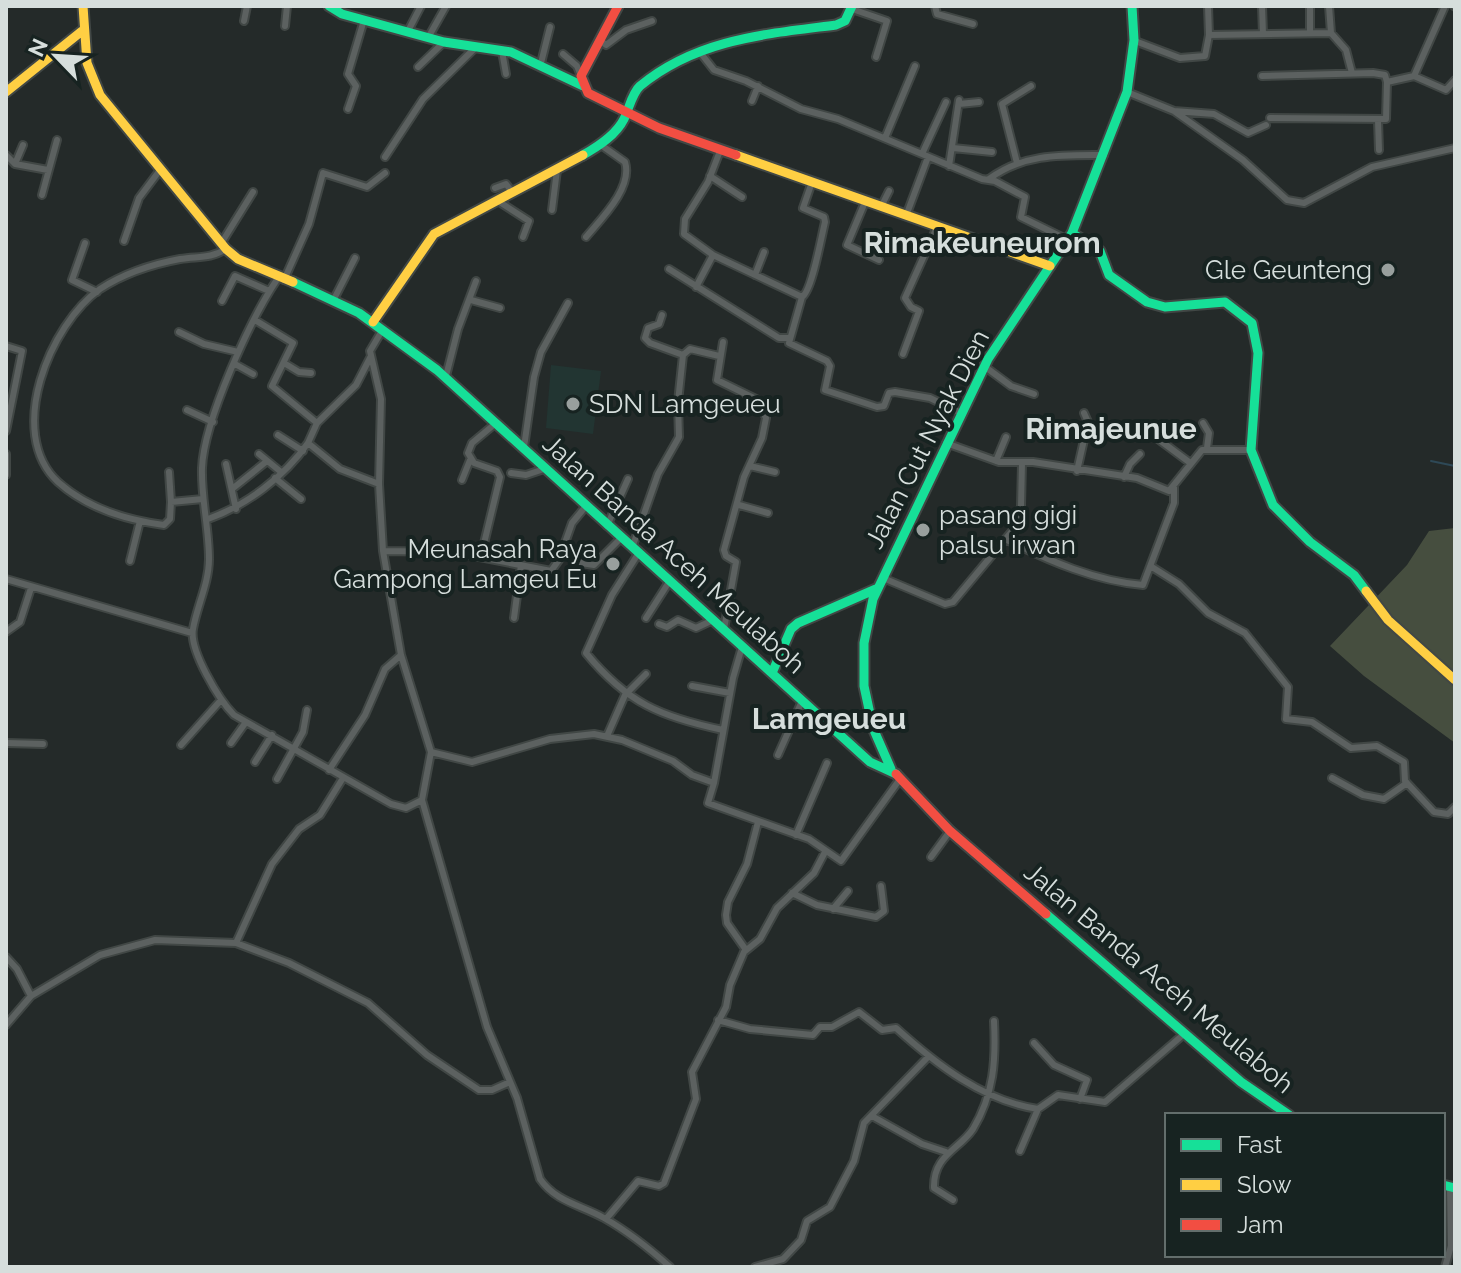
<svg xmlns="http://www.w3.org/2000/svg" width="1461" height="1273" font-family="Raleway,sans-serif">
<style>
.built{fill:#223532}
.green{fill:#464e3f}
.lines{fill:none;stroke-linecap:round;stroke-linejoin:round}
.stream{stroke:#2e4957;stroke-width:2}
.street-casing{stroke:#414745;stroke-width:10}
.fast-casing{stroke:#414745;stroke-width:13}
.slow-casing{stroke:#414745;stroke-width:13}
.jam-casing{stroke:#414745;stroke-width:13}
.street{stroke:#5c6160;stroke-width:6}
.fast{stroke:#16e098;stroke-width:9}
.slow{stroke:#ffcf43;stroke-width:9}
.jam{stroke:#f24e42;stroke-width:9}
.poi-dot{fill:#989f9d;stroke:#172321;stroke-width:3}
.labels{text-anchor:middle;stroke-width:8;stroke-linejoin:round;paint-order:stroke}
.poi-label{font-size:26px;fill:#d6dedc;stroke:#172321;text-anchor:end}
.street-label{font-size:26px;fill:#d6dedc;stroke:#172321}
.quarter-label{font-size:30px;font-weight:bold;fill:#d6dedc;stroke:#172321}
</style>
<rect width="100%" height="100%" fill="#242a29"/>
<path class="built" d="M551 365 601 371 593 434 546 428Z"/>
<path class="green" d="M1455 528V743L1364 676 1330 646 1407 565 1429 531Z"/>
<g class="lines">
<path class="stream" d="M1431 461 1455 466"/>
<defs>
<path id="street" d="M935 6 937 14 973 24
M1208 6 1209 35
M1262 6 1263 34
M1310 6V32
M1329 6 1331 33
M1454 6 1455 7
M852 9 887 21 876 57
M244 21 247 6
M285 26 287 6
M408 31 421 6
M429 36 446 6
M600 40 606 45 626 30 652 21
M1135 41 1180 58 1205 56 1209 35 1331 33 1346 50 1352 73
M502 51 506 74
M699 51 714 70 746 81 801 109 838 119 982 179 995 181 1025 197 1021 217 1068 240
M563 54 577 66 581 76
M541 63 550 27
M418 67 444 42
M1262 76 1373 73 1385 75 1387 82
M1414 76 1446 90 1455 80
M1127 92 1174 111 1243 160 1287 200 1304 203 1372 167 1455 148
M752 101 758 86
M959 104 979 102
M348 109 356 86 348 74 364 20
M1174 111 1214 114 1248 133 1266 125
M1270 118 1386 119 1387 82 1414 76 1445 6
M1378 120 1379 150
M885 138 915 66
M953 148 992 152
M720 151 708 182 685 219 684 234 713 255 802 297 789 343 827 361 830 366 825 390 877 407 884 406 889 393 895 392 930 398 961 413
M922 154 946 102
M6 155 15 164 48 170
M385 157 423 99 475 48
M1017 163 1002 104 1031 86
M15 164 23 145
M949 166 959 100
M710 176 742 197
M989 179C1024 153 1063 155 1104 155
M495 188 506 184 513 193
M42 195 57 140
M498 201 529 221 523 237
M865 202 847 245 879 260
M881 207 889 191
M552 210 557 170
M906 216 928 157
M586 237C601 219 633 188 625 162L601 145
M124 241 139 198 160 170
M222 242 253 192
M85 243 72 280 97 292
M669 269 779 338H790
M755 275 764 252
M278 278C251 318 204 420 202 468 201 498 209 528 209 559 209 583 197 606 193 629 189 650 219 700 234 715L391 804 406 808 422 800
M284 280 309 224 323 173 367 187 385 173
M696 287 713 255
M802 297C812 291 821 238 825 222L824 217 803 208 812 182
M334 299 355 258
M471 300 500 308
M222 301 235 276 269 291
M255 320 293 343 272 386 317 423 308 443 340 469 379 484
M383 329 370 351 381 399 379 484 383 551 401 655 431 752 422 800 487 1027 517 1098 540 1179C556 1202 581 1205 604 1218 627 1231 650 1249 670 1267
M179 332 204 344 238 352
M723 342 717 380 758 400 766 418 762 438 744 477 724 550 726 556 736 562 724 629
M6 346 22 351 6 431
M903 354 919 311 911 307 905 298 937 227
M683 355 690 349 719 356
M284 363 299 372 311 373
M235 364 253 374
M984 366 1011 386 1034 394
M446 376 458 329 476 281
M187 410 213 422
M317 423 356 385 371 356
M1203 423 1209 433 1207 448
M278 435 303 451
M1154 436 1189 462
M946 443 999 462H1033L1137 478 1169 491 1202 450H1251
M524 447 534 377 541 352 568 303
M6 454V475
M259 454 281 472
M996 461 1006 437
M226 464 236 509
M750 466 775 472
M1077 471 1088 422 1084 413
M169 472 171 502
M511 473 526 475 547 468
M1124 477 1130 464 1140 454
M275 478 301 499
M462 480 470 460
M232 489 267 461
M203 499 171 502 170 519 164 525C126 520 87 508 58 482 5 433 50 324 100 289 123 274 153 264 180 259 198 256 210 259 226 249
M739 505 768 513
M208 519C247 505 284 477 308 443
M607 526 628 479
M1007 540C1050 561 1095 581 1143 585L1174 503V487
M632 548 658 474 679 437 678 402 683 355 650 343 645 338 648 328 659 324 662 315
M383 551 454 552 551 571 564 553 581 563 594 565 621 538
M561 554 572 523 586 506
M638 554 612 595 586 653C627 703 661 717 723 730
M481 556 500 477 497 471 474 463 468 453 472 443 496 423
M130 561 140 521
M1152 567 1179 584 1208 613 1245 633 1288 687 1286 719 1312 722 1351 748 1377 746 1404 762 1405 781 1434 812 1448 814 1455 807
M883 578 945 604 953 602 1013 530 1021 506 1022 463
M6 579 192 633
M514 618 521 565
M646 618 669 582
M659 624 667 627 678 620 696 628 711 621
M6 632 20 622 31 588
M692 686 730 693
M607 736 625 695 646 674
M6 743 43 744
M231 743 246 722
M181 745 221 700
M431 752 472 762 550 739 594 734 622 740 673 761 692 775 714 783 733 678 742 647
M778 755 802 701
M255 762 272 735
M329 770 365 715 385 669 401 655
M1332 778 1363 795 1384 799 1407 783
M277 779 303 732 307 710
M714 783 708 803 809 839 841 861 900 779
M796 835 827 763
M931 857 950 831
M792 893 817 905 876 917 884 911 881 886
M833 909 848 891
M236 943 272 864 299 829 320 815 343 778
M746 950 727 923 726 915 728 902 747 864 758 822
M6 957 17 969 31 996
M718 1020 750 1029 813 1035 820 1027H832L859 1012 882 1030 896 1028C936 1064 983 1101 1038 1109L1058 1095 1105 1102 1184 1034
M6 1025 31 996 100 955 155 940 236 943 289 963 368 1003 427 1055 479 1090H492L510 1082
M1034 1043 1054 1065 1087 1080 1080 1099
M872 1116 922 1144 946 1152
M1020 1151 1038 1109
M953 1200 934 1188C933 1155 959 1150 973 1129 994 1094 996 1060 994 1021
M606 1219 638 1181 659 1186 664 1183 696 1099 692 1072 726 1007 730 985 744 952 760 939 777 908 814 873 825 852
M755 1267 783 1259 801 1240 807 1221 830 1207 854 1161 864 1123 928 1057
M1445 1267 1451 1246 1450 1187"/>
<path id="fast" d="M329 6 342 14 444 42 511 52 583 86
M583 155C599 146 616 135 624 119 629 109 632 93 640 86 697 39 766 34 836 25L845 21 852 6
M1072 233 1100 251 1109 275 1147 302 1165 307 1225 302 1252 323 1258 353 1251 450 1273 505 1310 542 1354 575 1366 591
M293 282 359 313 437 370 870 762 896 774
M772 673 791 629 798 623 876 589
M891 769 873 728 864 686V643L873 599 988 359 1072 233 1127 92 1134 40 1132 6
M1046 914 1241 1082 1289 1115
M1443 1185 1455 1188"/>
<path id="slow" d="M83 6 87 63 100 95 226 249 238 259 293 282
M6 92 82 31
M736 155 1050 266
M373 322 434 234 583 155
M1366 591 1388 620 1455 680"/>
<path id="jam" d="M618 6 581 76 588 93 659 128 736 155
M896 774 950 831 1046 914"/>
</defs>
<use href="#street" class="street-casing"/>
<use href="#fast" class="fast-casing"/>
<use href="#slow" class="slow-casing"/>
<use href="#jam" class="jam-casing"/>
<use href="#street" class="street"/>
<use href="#fast" class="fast"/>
<use href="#slow" class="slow"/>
<use href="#jam" class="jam"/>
</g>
<g class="poi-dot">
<circle cx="1388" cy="270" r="8"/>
<circle cx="573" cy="404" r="8"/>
<circle cx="923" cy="530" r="8"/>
<circle cx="613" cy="564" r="8"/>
</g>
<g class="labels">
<g class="poi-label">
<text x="1372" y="279">Gle Geunteng</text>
<text x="589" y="413" text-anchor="start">SDN Lamgeueu</text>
<text x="939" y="524" text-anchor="start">pasang gigi<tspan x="939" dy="30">palsu irwan</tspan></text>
<text x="597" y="558">Meunasah Raya<tspan x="597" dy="30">Gampong Lamgeu Eu</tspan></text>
</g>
<g class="street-label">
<text transform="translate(927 439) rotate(-63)" y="9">Jalan Cut Nyak Dien</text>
<text transform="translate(674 554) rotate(42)" y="9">Jalan Banda Aceh Meulaboh</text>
<text transform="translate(1159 978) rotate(40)" y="9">Jalan Banda Aceh Meulaboh</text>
</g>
<g class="quarter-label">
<text x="982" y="253">Rimakeuneurom</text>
<text x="1111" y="439">Rimajeunue</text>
<text x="829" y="729">Lamgeueu</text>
</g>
</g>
<rect width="1461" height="1273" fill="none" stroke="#d6dedc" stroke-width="16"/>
<rect x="1165" y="1113" width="280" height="144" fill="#172321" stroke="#636e6c" stroke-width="2"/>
<rect x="1181" y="1139" width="40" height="12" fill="#16e098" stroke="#636e6c" stroke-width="2"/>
<text x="1237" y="1153" font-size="24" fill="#d6dedc">Fast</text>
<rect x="1181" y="1179" width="40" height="12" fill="#ffcf43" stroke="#636e6c" stroke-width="2"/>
<text x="1237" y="1193" font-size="24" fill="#d6dedc">Slow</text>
<rect x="1181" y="1219" width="40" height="12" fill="#f24e42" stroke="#636e6c" stroke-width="2"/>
<text x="1237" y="1233" font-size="24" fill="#d6dedc">Jam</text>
<g transform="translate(56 56) rotate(295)" stroke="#172321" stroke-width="6" paint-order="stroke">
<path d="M0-6L14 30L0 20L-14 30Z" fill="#d6dedc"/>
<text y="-12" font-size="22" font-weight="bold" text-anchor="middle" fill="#d6dedc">N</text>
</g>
</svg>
